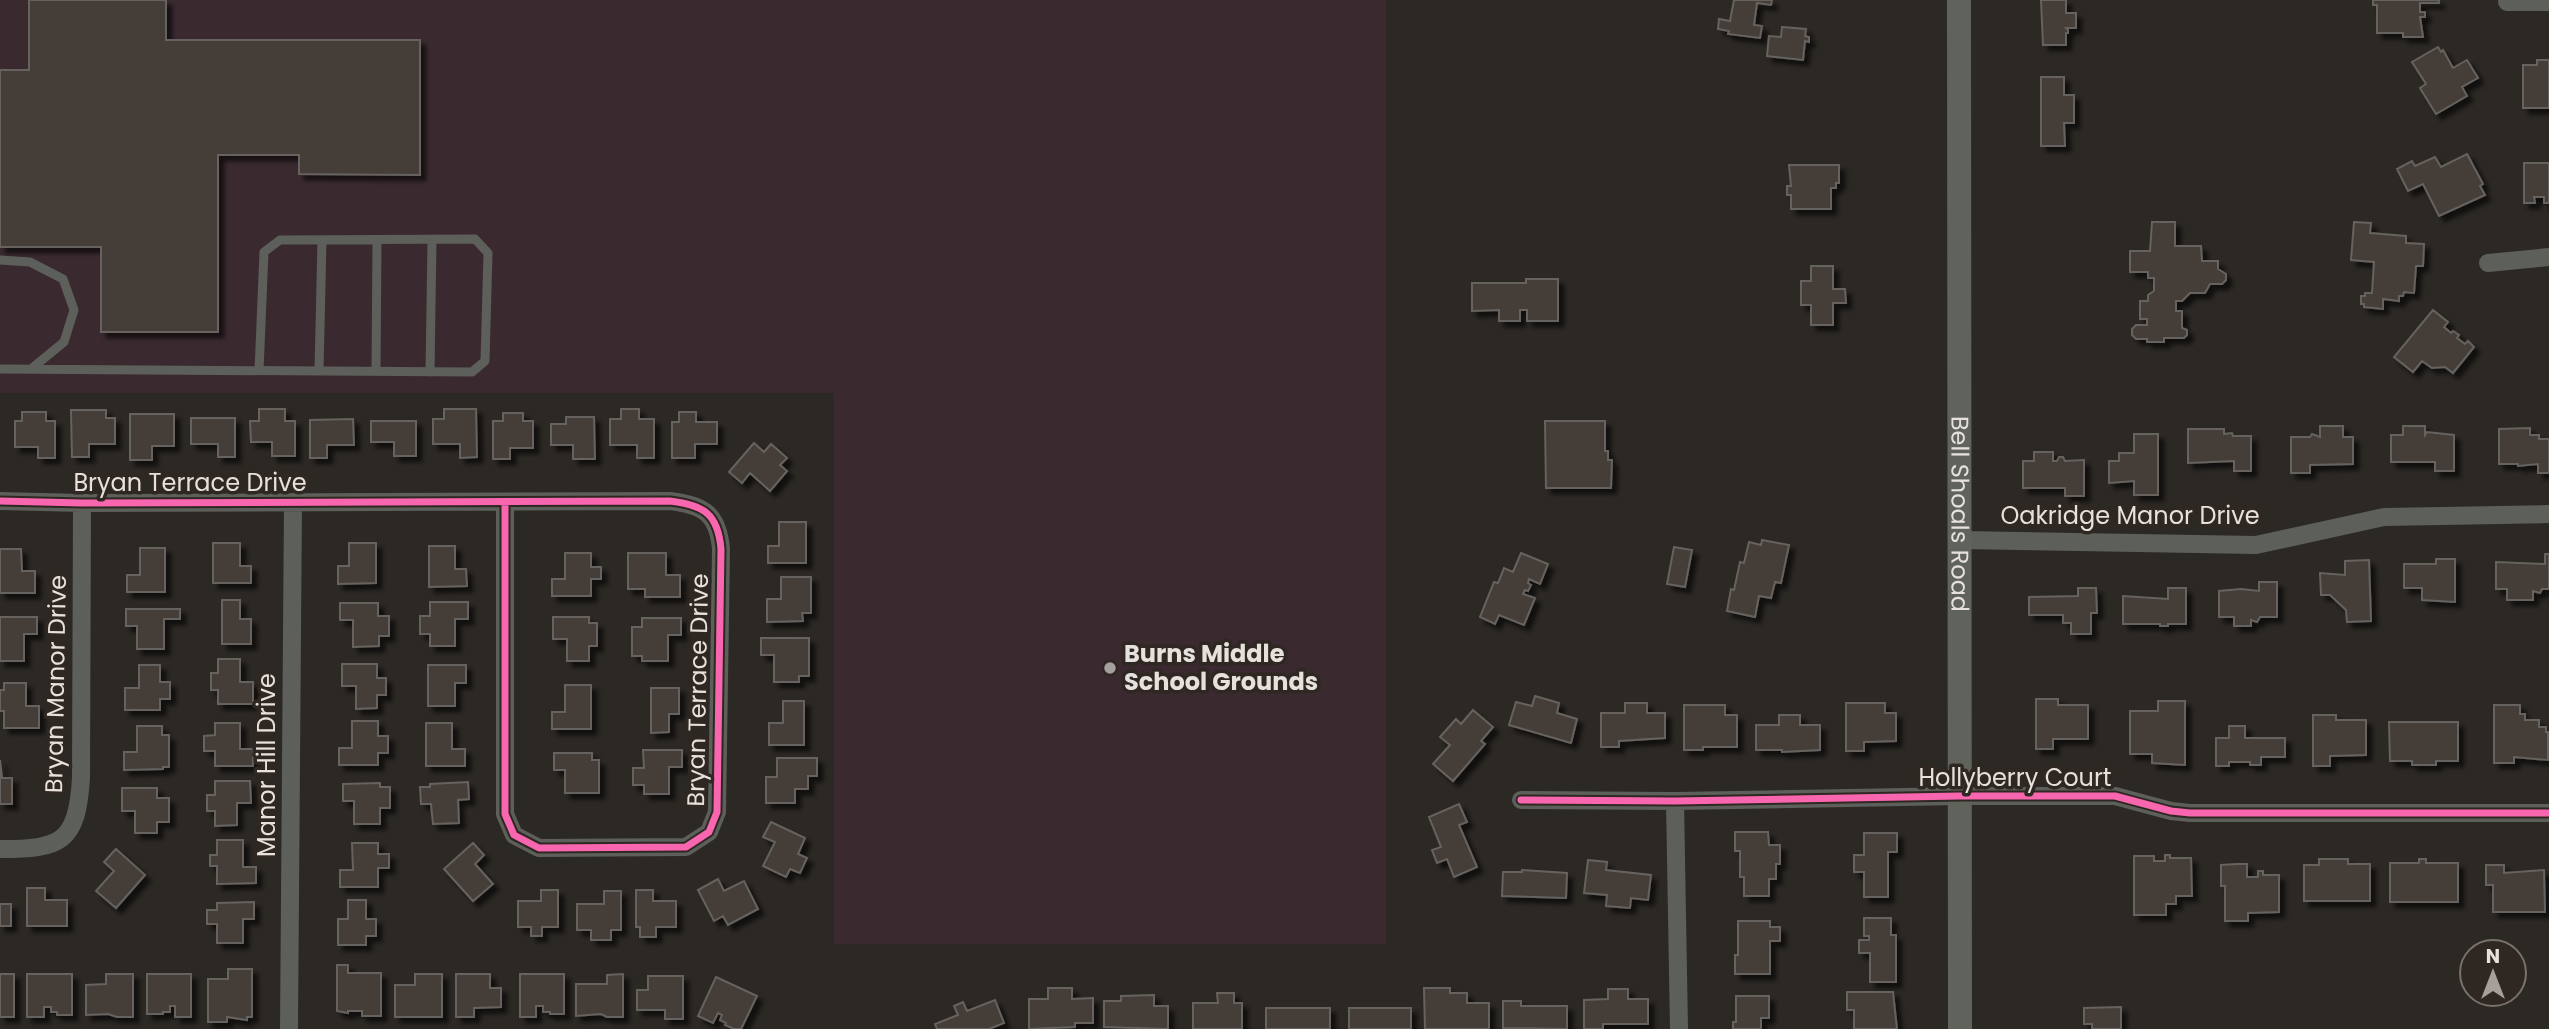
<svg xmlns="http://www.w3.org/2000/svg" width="2549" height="1029" font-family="Poppins,sans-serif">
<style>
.education{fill:#3a2a30}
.building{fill:#443d37;stroke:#65625f;stroke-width:2;filter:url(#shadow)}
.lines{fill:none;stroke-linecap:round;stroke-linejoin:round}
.service{stroke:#5d5f5b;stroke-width:9}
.minor{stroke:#5d5f5b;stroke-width:18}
.secondary{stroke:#60625c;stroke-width:24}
.cycleway-casing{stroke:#2f2721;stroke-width:11}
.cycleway{stroke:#f766af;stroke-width:7}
.poi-dot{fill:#a5a09c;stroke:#2f2721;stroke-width:2.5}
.labels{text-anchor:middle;stroke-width:7;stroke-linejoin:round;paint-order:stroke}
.street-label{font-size:24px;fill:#e6e1dd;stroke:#2f2721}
.poi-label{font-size:24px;font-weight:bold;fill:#e6e1dd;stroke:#2f2721;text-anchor:start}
</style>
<defs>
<filter id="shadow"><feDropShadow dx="5.5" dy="5.5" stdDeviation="2" flood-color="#0009"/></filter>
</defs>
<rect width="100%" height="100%" fill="#2c2824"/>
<path class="education" d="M0 0H1386V944H834V393H0Z"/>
<path class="building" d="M29 0H166V40H420V175L299 174V155H218V332H101V247H0V70H29Z
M1734 0H1772L1771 5 1757 3 1754 25 1762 26 1760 38 1728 34 1729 31 1718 29 1719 19 1730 21Z
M2041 0H2066V13H2076V28H2066L2068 30V33H2066V45H2043Z
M2373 0H2439V3H2420V12H2425V17H2420L2423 37H2403V33H2377V5H2373Z
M1782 27 1806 29 1805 36 1809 37V42L1805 41 1803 60 1767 56 1769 36 1781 37Z
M2438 47 2441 52 2443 50 2453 68 2467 60 2478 78 2462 87 2467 96 2436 114 2420 88 2426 84 2412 62Z
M2537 60H2549V108H2523V65H2537Z
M2041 77H2064V95H2074V123H2064L2065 146H2041Z
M2467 154 2483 184 2480 186 2485 195 2439 216 2423 184 2408 191 2397 169 2412 161 2415 166 2435 157 2441 167Z
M2524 163H2549V203H2544V197H2534L2535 203H2524Z
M1789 165H1839V183H1836V188H1831V209H1791V195H1787V186H1791Z
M2152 222H2175V246H2201L2202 261H2218V269L2226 274V280L2222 284H2210L2205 293H2190L2182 301H2176V311H2182V328L2187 330V335L2184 338H2164V342H2147V339H2136L2132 335V329L2136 325H2147V319H2140V301H2148V295L2154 291V278H2148V272H2130V251H2150Z
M2354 222 2371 223 2370 233 2406 236V243L2424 244 2423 266H2416L2414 293 2404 292 2403 296H2399V301L2383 299V309L2364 307V304H2361V296H2365V293H2372L2374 262 2351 260Z
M1811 266H1833V289H1845L1846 303H1833V325H1811V305H1801V281H1811Z
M1526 279H1558V321H1527V310H1520V321H1499V310L1472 311V283H1526Z
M2433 310 2448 322 2444 327 2451 333 2453 331 2459 335 2457 338 2465 344 2468 341 2474 347 2453 373 2445 367 2432 368 2422 361 2413 372 2394 357Z
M259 409H285V421H295V456H272V442H251L250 421H259Z
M444 409H476L477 457 460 458V444H433V419H444Z
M621 409H639V419H654V458H637V445H610V419H621Z
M71 410H106V418H115V444H89V457H72Z
M22 412H46V421H55V458H38V447H15V421H22Z
M679 412H696V422H717V444H695V458H672V422H679Z
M503 413H523V421H533V448H510V459H493V421H503Z
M130 414H174V446H152V460H130Z
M566 417H594L595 459H573V445H551V424H566Z
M191 418H235V457H218V444H191Z
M353 419 354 445H327V458H310V420Z
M371 421H416V456H394V442H371Z
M1545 421H1605V451H1608V460H1612L1611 488H1546Z
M2320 426H2343V437H2353V464L2310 465V473H2291V437H2310L2312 434 2320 437Z
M2403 426H2425V435L2427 432 2454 435V471H2435V462H2391V435H2403Z
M2530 428V435H2539V439H2549V473H2538V464L2518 466V464H2499V429Z
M2188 429H2224V434L2232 433 2233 436H2251V471H2234V461L2188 463Z
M2134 434H2158V495H2134V481L2109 483V461H2119V453H2134Z
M754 443 764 452 771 444 787 458 780 465 787 471 770 491 750 473 742 483 729 472Z
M2034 452H2053V461H2057L2059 457H2063L2065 461 2084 460V496H2065V488H2023V461H2034Z
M779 522H806V563H768V546H779Z
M1762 540 1789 545 1781 583 1775 582 1771 598 1759 596 1755 617 1727 611 1731 589 1734 590 1740 562 1744 563 1749 542 1761 545Z
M213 543H240V566H251V583H213Z
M349 543H376V583L338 584V566H349Z
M429 546H455V569H466L467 586 429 587Z
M1674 547 1692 550 1685 587 1667 584Z
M140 548H165V592H127V575H140Z
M0 549H21L22 571H35V593H0Z
M565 553H591V567H601V579H591V596H552V579H565Z
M628 553H666V575H680V597H645V589H628Z
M1521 553 1548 564 1540 584 1529 579 1528 583 1531 585 1528 591 1525 590 1523 594 1535 598 1524 625 1499 615 1495 624 1480 617 1494 582 1498 583 1504 568 1513 572Z
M2545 554H2549V589H2542L2540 593 2533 591V600H2507V589H2496V562L2545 564Z
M2436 559H2455V602L2422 600V588H2404V564H2436Z
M2369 560 2371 621 2347 622 2346 610 2330 595H2321L2320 573 2345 575V561Z
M781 577H811V613H802L803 621 767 622V599H781Z
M2259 582H2277V617H2260L2257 622 2251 620V626H2234V617H2219V591L2241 589 2259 591Z
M2078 588H2096L2097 613H2091V634H2071V623H2063V615H2029V597L2078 596Z
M2168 588H2186V624H2168V626H2160V624H2123V596L2168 599Z
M222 600H240V619H251V644H222Z
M430 602H468V619H455V646H430V634H420V616H430Z
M340 603H378V616H389V636H379V646L353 647V620H340Z
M126 609H180V619H164V649H137V626H126Z
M0 617H37V634H24V661H0Z
M553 617H589V623H597V646H589V661H567V639H553Z
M642 618H681V635H668V661H642V656H632V627H642Z
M761 638H809V676H799V682H774V655H761Z
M218 659H240V682H253V704H218V690H211V673H218Z
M342 664H377V678H386V695H377V708L356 709V686H342Z
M139 665H160V682H170V699H160V710H125V688H139Z
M428 665H466V683H455V706H428Z
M4 683H26V706H39V728H4V711H0V690H4Z
M565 685H591V729H552V712H565Z
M651 688H679V714H669V732L651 733Z
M1535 696 1559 703 1557 713 1577 719 1571 743 1509 725 1516 702 1532 706Z
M2036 699H2058V705H2088V739H2053V749H2036Z
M783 701H804V745H769V723H783Z
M2158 701H2185V765L2152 763V754H2130V711H2158Z
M1625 703H1647V713H1665V738L1619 741V747H1601V713H1625Z
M1846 703H1885V713H1896V741L1864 742V751H1846Z
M1684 705H1725V715H1737V747H1703V750H1684Z
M2494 705H2520V714H2525V720H2539V727H2546V732H2548V760L2514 757V763H2494Z
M1473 710 1493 727 1481 741 1485 744 1453 781 1433 764 1450 745 1440 737 1456 719 1461 724Z
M1779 715H1800V725H1820V750L1782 752V750H1756V725H1779Z
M2313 715H2336V720H2366V755L2330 756V766H2313Z
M352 721H378V736H388V753H378V765H339V748H352Z
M2389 722H2458V761H2436V765H2412V761H2390Z
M215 723H240V749H253V766H215V751H204V736L215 735Z
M426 723H452V749H465V766H426Z
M137 726H162V735H169V767H163V769L124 770V752H137Z
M2229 726H2245V738H2285V757H2261V765H2250V762H2229V766H2216V738H2229Z
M643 750H682V767H669V794H644V785H633V768H644Z
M554 753H592V760H599V793H565V770H554Z
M777 758H817V776H808V789H795V803H766V777H777Z
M0 760 2 778H12V804H0Z
M215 781H250L251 803H237V825L215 826V811H207V795H215Z
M468 782 469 799 458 800 459 823 433 824 431 804H421L420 787H430V784Z
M380 783V787H390V808H380V824H354V801H343V784Z
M122 788H157V798H169V822H157V833H135V811H122Z
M1459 804 1467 822 1459 825 1477 867 1454 877 1447 859 1437 863 1432 850 1441 847 1429 817Z
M771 822 805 838 798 854 807 858 800 873 790 869 786 877 763 866 775 842 763 837Z
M1735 832H1768L1769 845H1780V864H1776V879H1769V896H1744V877H1740V851H1735Z
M1864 833H1897V852H1888V897H1864V872H1854V855H1864Z
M217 840H243V867H256V883L217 884V866H210V855H217Z
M352 843H378V854H389V868H378V887H340V870H353Z
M473 843 484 855 475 864 493 884 473 901 444 869Z
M116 849 145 875 116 908 96 891 114 871 104 862Z
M2165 855H2170V858H2191L2192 896H2176V904H2166V915H2134V856H2154V861H2165Z
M2319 859H2348V864H2370V901H2304V865H2319Z
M2419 859H2426V863H2458V902H2390V863H2419Z
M1588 860 1607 862 1606 870 1651 875 1648 900 1631 898 1630 908 1606 906 1607 895 1584 893Z
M2237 864H2247V877H2258V871H2263V875H2279V912L2248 913V921H2225V886H2221V865Z
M2486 865H2504V873L2544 870 2545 912H2493V885H2486Z
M1522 870 1567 873 1566 898 1502 896 1503 872H1522Z
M718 879 724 891 744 881 758 909 728 925 723 916 714 921 698 890Z
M27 888H45V900H67V926H27Z
M541 890H558V927H542V936H531V927H518V901H541Z
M636 890H653V901H676V927H656V937H640V927H636Z
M604 891H621V930H611V940H591V930H577V904H604Z
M348 900H366V919H376V936H366V945H338V919H348Z
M254 902V919H243V943H217V924H207V910H217V903Z
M0 904H11V926H0Z
M1864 918H1891V935H1896V982H1870V953H1859V940H1869V936H1864Z
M1738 921H1770V927H1780V941H1770V974H1735V955H1738Z
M337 965H348V973H381V1016H362V1011H348V1013L337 1011Z
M228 969H252V1017H247V1020L227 1017V1022H208V979H228Z
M0 974H14V1017H0Z
M27 974H72V1015H57V1012H51V1007H44V1017H27Z
M106 974H133V1017H117L108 1014 86 1015V985L106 984Z
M147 974H191V1017H175V1006H170V1012H163V1014H147Z
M415 974H442V1017H395V985H415Z
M456 974H490V988H501V1007L474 1008V1017H456Z
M520 974H564V1014H550V1012H543V1006H536V1017H520Z
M623 974V1017H607L601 1014 576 1016V984H607V975Z
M648 976H683V1019H665V1010H637V990H648Z
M716 977 757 996 741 1029H734L725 1025 726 1023 720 1020 722 1015 718 1013 713 1023 698 1016Z
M1048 988H1072V999L1093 998V1023H1075V1027L1029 1029V999H1048Z
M1424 988H1450V993H1467V1003H1489V1029H1425Z
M1608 989H1628V999H1648V1024H1603V1029H1584V1000L1608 999Z
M1847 992H1893L1897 1029H1854V1010H1847Z
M1217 993H1234V1003H1242V1029H1193V1003H1218Z
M1154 995V1006H1168V1029L1104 1027V1001H1121V996Z
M1736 996H1769V1018H1761V1029H1733V1022H1736Z
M995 1000 1004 1023 989 1029H937L935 1024 958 1015 954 1006 963 1002 967 1011Z
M1503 1001H1521V1006H1567V1029L1503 1028Z
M2121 1007V1029H2092V1024H2084V1008Z
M1266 1008H1330V1029H1266Z
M1349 1008H1411V1029H1349Z"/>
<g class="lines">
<path class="service" d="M0 260 30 262 63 279 74 310 64 342 31 369
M0 369 472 372 485 361 488 253 475 239 280 240 264 252 259 371
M319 371 322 240
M376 371 377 240
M430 372 432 240"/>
<path class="minor" d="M2507 2H2549
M2488 263 2549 257
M0 501 82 503 670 501C704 505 718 514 721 549L717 812 709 832 686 847 539 848 514 835 505 814V502
M1961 540 2256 545 2384 517 2549 514
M1521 800 1675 801 1960 796H2115L2171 811 2190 813H2549
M1675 801 1679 1029
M0 849C61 849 77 843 81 778L82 503
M289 1029 293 502"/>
<path class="secondary" id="s1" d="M1959 0 1960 1029"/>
<defs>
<path id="cycleway" d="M0 501 82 503 670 501C704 505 718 514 721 549L717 812 709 832 686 847 539 848 514 835 505 814V502
M1521 800 1675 801 1960 796H2115L2171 811 2190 813H2549"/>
</defs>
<use href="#cycleway" class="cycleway-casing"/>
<use href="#cycleway" class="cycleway"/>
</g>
<circle class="poi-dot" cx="1110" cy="668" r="7"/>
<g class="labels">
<g class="street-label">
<text x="190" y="491">Bryan Terrace Drive</text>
<text dy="8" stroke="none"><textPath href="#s1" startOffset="514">Bell Shoals Road</textPath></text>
<text x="2130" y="524">Oakridge Manor Drive</text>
<text transform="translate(56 684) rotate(-89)" y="8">Bryan Manor Drive</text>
<text transform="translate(698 690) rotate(-89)" y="8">Bryan Terrace Drive</text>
<text transform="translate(267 765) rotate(-90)" y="8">Manor Hill Drive</text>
<text x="2015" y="786">Hollyberry Court</text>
</g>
<g class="poi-label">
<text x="1124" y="662">Burns Middle<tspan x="1124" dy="28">School Grounds</tspan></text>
</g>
</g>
<g transform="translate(2493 973)"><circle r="33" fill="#2f2721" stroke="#78716c" stroke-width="2"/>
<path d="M0-5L12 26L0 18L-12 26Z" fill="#a5a09c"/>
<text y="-10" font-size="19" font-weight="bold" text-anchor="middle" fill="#e6e1dd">N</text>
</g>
</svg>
